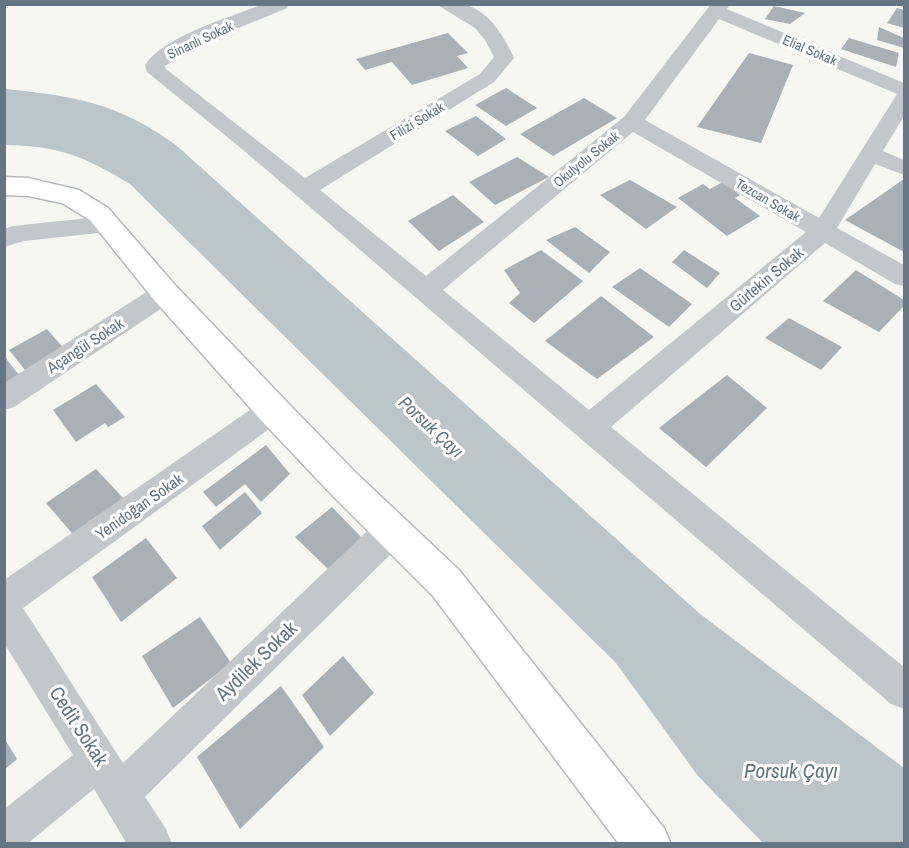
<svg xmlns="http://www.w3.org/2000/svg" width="909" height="848" font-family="'Archivo Narrow',sans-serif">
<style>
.water{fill:#bbc5ca}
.building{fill:#a9b1b7}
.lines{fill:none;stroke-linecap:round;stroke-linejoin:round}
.secondary-casing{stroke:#b6babe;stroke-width:3}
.street{fill:#c3c7ca;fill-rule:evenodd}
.secondary{fill:#fff;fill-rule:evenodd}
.labels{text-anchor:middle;stroke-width:6;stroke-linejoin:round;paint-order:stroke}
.far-street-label{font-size:14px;fill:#657583;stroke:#fff}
.street-label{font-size:16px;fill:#657583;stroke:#fff}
.water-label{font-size:18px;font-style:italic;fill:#607780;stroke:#fff}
.near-street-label{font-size:20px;fill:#657583;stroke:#fff}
.near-water-label{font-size:21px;font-style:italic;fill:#607780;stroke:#fff}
</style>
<rect width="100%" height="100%" fill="#f6f6f2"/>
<path class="water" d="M5 89C75 96 119 103 177 146L699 613 904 768V843H763L698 776 616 663 130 184C83 156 60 146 5 145Z"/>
<path class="building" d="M774 6 805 13 790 24 765 19Z
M897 8 904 10V28L887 23Z
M879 27 904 38V48L877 40Z
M448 33 468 53 457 56 468 68 412 85 392 62 365 70 356 59Z
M849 38 899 53 896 67 841 49Z
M749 53 793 65 761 143 697 127Z
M506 88 537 108 506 126 475 105Z
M584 98 617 118 553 156 520 134Z
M476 116 506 139 478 156 445 131Z
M517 157 549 177 495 205 469 182Z
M904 179V252L845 220Z
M630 180 677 207 646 229 600 195Z
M723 182 740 195 735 198 760 216 727 236 678 198 703 184 710 189Z
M453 195 484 222 439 251 408 221Z
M575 227 610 252 589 273 546 240Z
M541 250 583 281 534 323 509 303 520 293 504 270Z
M684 250 720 273 707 288 672 262Z
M640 268 692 304 669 327 612 287Z
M856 270 904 300V306L879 332 823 301Z
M601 296 654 337 597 379 545 341Z
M789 318 842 347 821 370 765 338Z
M47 329 66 351 29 375 9 350Z
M4 356 23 380 4 392Z
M727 375 767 408 706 467 659 428Z
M96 384 125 417 108 427 105 423 76 442 53 410Z
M266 445 290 474 261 502 245 484 216 507 203 492Z
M96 469 127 502 77 539 46 503Z
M245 492 262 513 220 550 202 526Z
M332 507 364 540 329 570 295 537Z
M146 538 177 578 121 622 92 577Z
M200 617 231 663 173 708 142 656Z
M343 656 374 693 330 736 302 695Z
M281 686 324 747 240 829 197 757Z
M4 738 17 759 4 770Z"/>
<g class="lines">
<defs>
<path id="secondary" d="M4 177 28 178 79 190 108 208 175 285 285 400 355 472 459 570 664 828 671 844H619L433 596 331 494 261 420 155 301 90 220 62 203 28 196 4 195Z"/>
</defs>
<use href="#secondary" class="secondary-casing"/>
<path class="street" d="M263 4H289L287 8 200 44 165 66 166 69 305 178 480 74 494 57 485 40 475 28 436 4C445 4 457 3 466 5 489 11 505 38 514 58L494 82 320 190 426 276 624 117 711 4H730L727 9 904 83V116L883 151 904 160V175L875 164 837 228 904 265V286L895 284 825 243 611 427 904 667V709L891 704 242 149 147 72 145 65C165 35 230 18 263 4ZM719 19 897 94 819 218 645 120ZM633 132 806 232 589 410 443 290Z
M108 216 117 219 120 225 117 231 24 241 4 247V229L13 226Z
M165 283 174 286 178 293 174 300 14 407 4 410V383L156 286Z
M273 398 283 401 288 410 283 419 23 608 123 763 380 519 392 515 404 519 408 530 404 541 145 797 166 829 172 844H127L94 789 27 844H4V809L73 755 4 643V580L263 401Z"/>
<use href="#secondary" class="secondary"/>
</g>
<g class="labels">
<g class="far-street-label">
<text transform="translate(200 40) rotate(-25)" y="5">Sinanlı Sokak</text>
<text transform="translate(810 50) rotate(23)" y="5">Elial Sokak</text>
<text transform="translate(417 121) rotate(-31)" y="5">Filizi Sokak</text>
<text transform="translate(586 159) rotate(-39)" y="5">Okulyolu Sokak</text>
<text transform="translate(768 200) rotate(30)" y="5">Tezcan Sokak</text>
</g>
<g class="street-label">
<text transform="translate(766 279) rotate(-40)" y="6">Gürtekin Sokak</text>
<text transform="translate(85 345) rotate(-33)" y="6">Açangül Sokak</text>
<text transform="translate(139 506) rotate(-35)" y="6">Yenidoğan Sokak</text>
</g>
<g class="water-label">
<text transform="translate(431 427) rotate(43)" y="6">Porsuk Çayı</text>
</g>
<g class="near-street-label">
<text transform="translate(256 661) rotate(-44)" y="7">Aydilek Sokak</text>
<text transform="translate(79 726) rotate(57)" y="7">Cedit Sokak</text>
</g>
<g class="near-water-label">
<text x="791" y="778">Porsuk Çayı</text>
</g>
</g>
<rect width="909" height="848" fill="none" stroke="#657583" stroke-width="12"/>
</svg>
